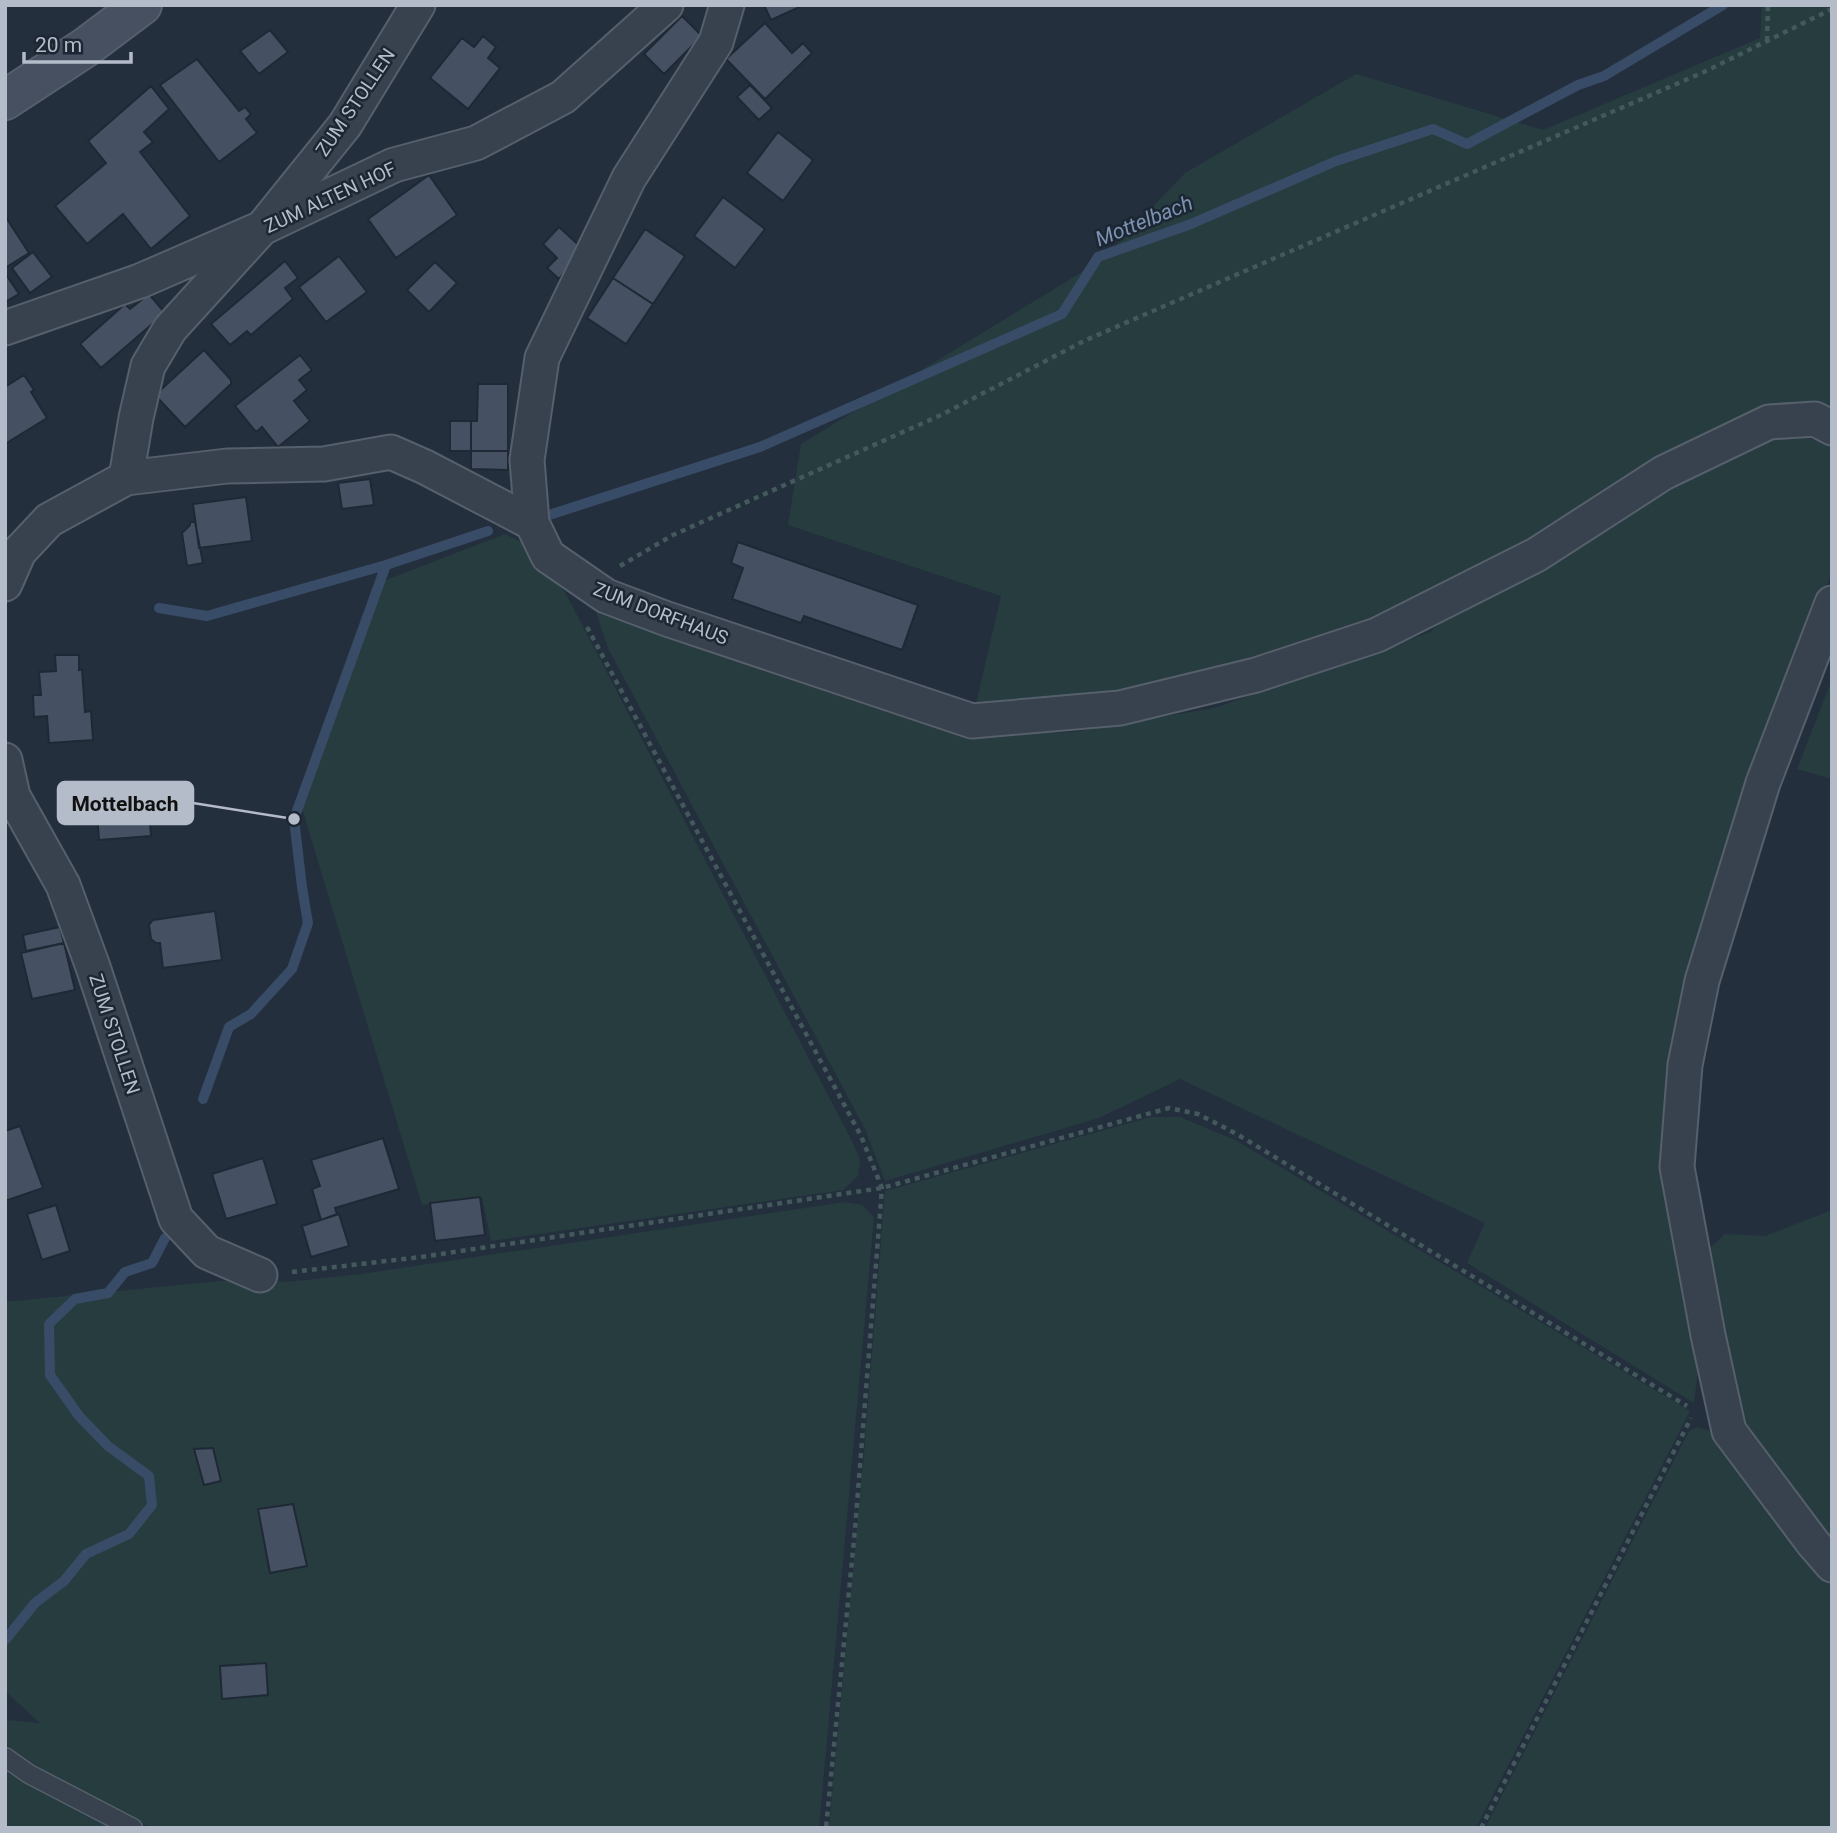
<svg xmlns="http://www.w3.org/2000/svg" width="1837" height="1833" font-family="Roboto,sans-serif">
<style>
.green{fill:#263c3f}
.lines{fill:none;stroke-linecap:round;stroke-linejoin:round}
.stream{stroke:#394c67;stroke-width:10}
.building{fill:#455162;stroke:#1f2835;stroke-width:2}
.service-casing{stroke:#565f6c;stroke-width:21}
.minor-casing{stroke:#565f6c;stroke-width:37}
.secondary-casing{stroke:#565f6c;stroke-width:42}
.path{stroke:#44595c;stroke-width:4.5;stroke-dasharray:5 5;stroke-linecap:butt}
.service{stroke:#38414e;stroke-width:18}
.minor{stroke:#38414e;stroke-width:33}
.secondary{stroke:#465061;stroke-width:38}
.labels{text-anchor:middle;stroke-width:5;stroke-linejoin:round;paint-order:stroke}
.street-label{font-size:19px;fill:#b4bcc9;stroke:#1d2633}
.water-label{font-size:21px;font-style:italic;fill:#7c92b1;stroke:#1d2633}
.leader{fill:none;stroke:#b4bcc9;stroke-width:2.5}
.callout-dot{fill:#b4bcc9;stroke:#1d2633;stroke-width:2.5}
.callout{fill:#b4bcc9;stroke:#b4bcc9;stroke-width:2.5}
.callout-label{font-size:21px;text-anchor:middle;font-weight:bold;fill:#111}
</style>
<rect width="100%" height="100%" fill="#242f3e"/>
<path class="green" d="M1762 5H1832V422H1769L1536 555 1256 675 972 721 1001 596 788 525 801 444 1103 259 1185 173 1356 74 1543 130 1760 38Z
M1780 436H1803L1832 445V571L1780 714 1693 979V1318L1698 1371 1694 1403 1467 1263 1485 1223 1180 1079 1099 1118 885 1181 865 1129 608 648 596 612 707 644 987 735 1074 732 1214 708 1431 632 1457 600 1730 451Z
M505 534 527 545 566 594 852 1141 860 1160 858 1176 843 1190 491 1241 482 1197 422 1205 300 802 381 582Z
M1832 679V779L1797 769Z
M1151 1117H1180L1235 1140 1690 1411 1476 1828H829L864 1454 885 1191Z
M845 1202 862 1205 874 1217 819 1828H151L33 1767 9 1747 5 1741V1720L40 1723 5 1691V1302L250 1278 287 1282 361 1274Z
M1832 1210V1545L1768 1467 1738 1414 1704 1253 1725 1234 1765 1236Z
M1698 1427 1717 1433 1754 1487 1832 1581V1828H1485L1689 1431Z
M5 1757 133 1828H5Z"/>
<g class="lines">
<path class="stream" d="M549 515 760 447 1062 314 1098 257 1191 224 1336 161 1433 129 1467 144 1578 85 1604 76 1723 5
M159 608 207 616 386 565
M203 1099 229 1027 251 1014 292 969 308 923 302 887 294 819 386 565 488 531
M6 1639 35 1603 64 1581 86 1554 129 1534 152 1505 149 1476 108 1446 79 1416 50 1375 49 1324 75 1299 108 1293 125 1272 152 1263 165 1238"/>
</g>
<path class="building" d="M764 5H804L771 20Z
M682 16 702 36 664 74 644 54Z
M765 23 792 53 803 43 812 53 765 99 726 59Z
M270 30 288 52 259 74 240 51Z
M483 36 496 47 488 58 500 68 468 109 430 78 462 38 474 47Z
M197 59 239 111 245 107 251 114 246 119 257 133 219 162 160 85Z
M750 85 772 108 759 120 737 97Z
M151 86 169 109 144 132 153 142 140 152 190 216 151 249 123 214 87 244 55 206 106 163 88 141Z
M778 132 813 160 783 201 747 173Z
M429 175 457 215 396 258 368 219Z
M723 197 765 229 735 268 694 236Z
M5 216 29 253 5 268Z
M559 227 584 250 559 279 547 268 557 258 543 244Z
M645 229 685 256 653 304 613 278Z
M33 252 52 277 30 293 12 268Z
M339 256 367 292 326 322 299 287Z
M285 261 298 278 285 288 293 299 251 335 247 331 230 345 211 324Z
M435 262 457 283 429 312 407 290Z
M5 273 19 294 5 302Z
M613 278 653 304 626 344 587 318Z
M149 294 165 313 101 368 80 344 125 304 130 309Z
M204 350 231 380V384L185 427 155 395Z
M300 355 312 370 299 380 307 390 294 401 310 421 278 447 262 427 256 432 235 406Z
M24 375 34 390 31 392 47 418 5 444V387Z
M478 384H508V451H471V421H477Z
M450 421H471V451H450Z
M471 451H508V470L471 469Z
M370 479 374 505 342 509 338 483Z
M246 497 252 541 199 548 193 504Z
M190 522H195L203 563 187 566 182 533 190 525Z
M738 542 918 605 902 650 804 616 801 623 732 599 743 568 731 563Z
M55 655H79V670L82 669 85 712 91 711 93 740 49 743 47 716 34 717 33 695H41L39 672 56 671Z
M147 784 151 836 99 840 95 788Z
M215 911 222 960 163 968 160 943H156L151 939 149 925 153 920Z
M60 927 64 943 26 951 23 935Z
M64 943 75 990 32 999 21 953Z
M20 1126 43 1188 5 1201V1131Z
M383 1138 399 1189 335 1208 337 1214 321 1220 312 1189 320 1186 311 1160Z
M263 1158 277 1204 226 1219 212 1174Z
M480 1197 485 1235 435 1241 430 1203Z
M56 1205 70 1251 42 1260 27 1214Z
M339 1214 349 1246 311 1257 302 1226Z
M213 1448 221 1481 204 1485 194 1449Z
M293 1504 307 1566 270 1573 258 1509Z
M266 1663 268 1695 222 1699 220 1666Z"/>
<g class="lines">
<defs>
<path id="service" d="M5 1757 29 1774 133 1828"/>
<path id="minor" d="M418 5 345 125 262 228 170 329 148 366 136 418 126 478 227 466 324 464 391 452 425 467 532 523
M727 5 716 42 629 178 542 358 527 460 532 523 548 556 606 596 667 619 972 721 1120 708 1256 675 1377 635 1536 555 1663 473 1769 422 1815 419 1832 428
M5 328 140 281 262 228 394 165 476 143 563 97 666 5
M5 584 19 552 49 520 126 478
M1832 603 1763 783 1702 981 1685 1065 1677 1167 1708 1335 1729 1431 1813 1543 1832 1565
M5 760 13 796 63 885 93 967 176 1219 207 1252 260 1275"/>
<path id="secondary" d="M5 100 86 47 142 5"/>
</defs>
<use href="#service" class="service-casing"/>
<use href="#minor" class="minor-casing"/>
<use href="#secondary" class="secondary-casing"/>
<path class="path" d="M1767 41 1768 5
M620 566 673 535 941 415 1086 340 1704 72 1832 9
M587 627 861 1136 882 1188 855 1529 826 1828
M292 1272 421 1257 882 1188 1169 1108 1198 1114 1235 1133 1687 1406
M1481 1828 1691 1418"/>
<use href="#service" class="service"/>
<use href="#minor" class="minor"/>
<use href="#secondary" class="secondary"/>
</g>
<g class="labels">
<g class="street-label">
<text transform="translate(355 102) rotate(-56)" y="7">ZUM STOLLEN</text>
<text transform="translate(330 197) rotate(-25)" y="7">ZUM ALTEN HOF</text>
<text transform="translate(661 613) rotate(21)" y="7">ZUM DORFHAUS</text>
<text transform="translate(115 1034) rotate(72)" y="7">ZUM STOLLEN</text>
</g>
<g class="water-label">
<text transform="translate(1144 221) rotate(-22)" y="7">Mottelbach</text>
</g>
</g>
<path class="leader" d="M294 819L193 803"/>
<circle class="callout-dot" cx="294" cy="819" r="7"/>
<rect class="callout" x="58" y="782" width="135" height="42" rx="7"/>
<g class="callout-label">
<text x="125" y="811">Mottelbach</text>
</g>
<rect width="1837" height="1833" fill="none" stroke="#b4bcc9" stroke-width="14"/>
<path d="M24 52v10h107v-10" fill="none" stroke="#b4bcc9" stroke-width="3.5"/>
<text x="35" y="52" font-size="21" fill="#b4bcc9" stroke="#1d2633" stroke-width="5" paint-order="stroke">20 m</text>
</svg>
